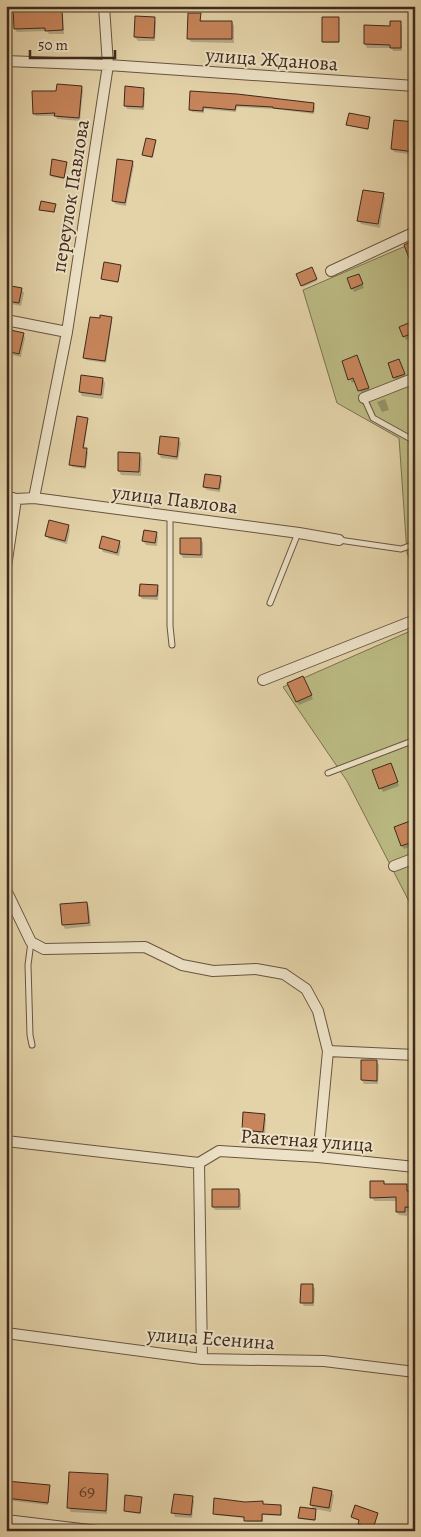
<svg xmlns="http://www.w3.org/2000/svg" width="421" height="1537" font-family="Alegreya,serif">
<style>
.green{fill:#bbba83;stroke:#7c7250}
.shadow{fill:#0003}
.building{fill:#c8855b;stroke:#3e2a1d}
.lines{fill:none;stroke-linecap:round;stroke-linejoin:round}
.lane-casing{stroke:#685440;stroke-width:7}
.street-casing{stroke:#685440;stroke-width:12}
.lane{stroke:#ede2c7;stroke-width:5}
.street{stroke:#ede2c7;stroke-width:10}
.labels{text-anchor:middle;stroke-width:4;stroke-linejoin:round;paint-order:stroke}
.number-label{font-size:18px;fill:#60412c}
.street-label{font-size:20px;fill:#3e2a1d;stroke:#ede2c7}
</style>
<rect width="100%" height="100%" fill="#e4d3a9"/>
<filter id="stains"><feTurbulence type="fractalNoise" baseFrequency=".004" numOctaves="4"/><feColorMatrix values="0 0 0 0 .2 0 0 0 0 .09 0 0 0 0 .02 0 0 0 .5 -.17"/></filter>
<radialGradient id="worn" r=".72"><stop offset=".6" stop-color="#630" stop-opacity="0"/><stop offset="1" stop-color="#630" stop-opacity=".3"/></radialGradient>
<path class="green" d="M415 242V571L407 553 399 438 337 403 303 290Z
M415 629V913L347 781 283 687Z"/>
<path class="shadow" d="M30 8 32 11 61 10 63 14 64 34H49L47 31 17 32 15 29Z
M200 14 202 22H232L234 26V43L191 42 189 39Z
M154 18 156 22 155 41H138L135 37Z
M338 18 339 43H324L323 42Z
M400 23 402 26V51H393L392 48H367L365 44Z
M6 86H9L11 90V103H6Z
M81 87 83 90 80 121 57 119 56 116H36L34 113 58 92Z
M143 89 145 93 144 110 127 109 125 105Z
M191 92 313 104 315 107 314 114 275 109 237 107 236 112 204 109V113L192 112 190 109Z
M369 118 368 130 348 125Z
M415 124V155L394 152 392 149Z
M156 141 153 158 144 156V155Z
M132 162 134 165 126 206 115 204 114 201Z
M66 163 64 179 52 177 51 175Z
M383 194 385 198 380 228 361 224 359 220Z
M55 205V213L41 210Z
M120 266 118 283 103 280V279Z
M311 268 317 281 303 287 297 274Z
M360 279 364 288 354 292 352 288Z
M6 286 21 289 24 293 21 306 6 303Z
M111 318 112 321 106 363 86 360 84 357Z
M412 327 415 337 406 340 404 336Z
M23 334 25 338 21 357 6 354V337Z
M359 360 370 391 362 395 356 381 352 383 350 379Z
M401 364 406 378 396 381 394 377Z
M103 379 105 383 103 399 82 396 80 392Z
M385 399 389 410 382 412 377 402Z
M87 419 88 421 84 449 88 452 86 469 72 467 71 464Z
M179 440 181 443 178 460 161 458 159 454Z
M139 454 142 458 141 476 121 475 119 471Z
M220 477 222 481 220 492 207 490 204 487Z
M68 526 70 530 67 544 49 539 47 536Z
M156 533 158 537 157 546 146 545 143 541Z
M181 539H201L203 543V558H183L181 554Z
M119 542 121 546 119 556 103 552 101 548Z
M157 586 159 590 158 600 142 599 140 595Z
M305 681 313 699 299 705 297 702Z
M393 769 399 786 383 792 381 788Z
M415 827V845L404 849 402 846Z
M87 903 89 907 91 926 65 929 63 925Z
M6 972 10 976V990H6Z
M362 1061H376L379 1065 378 1084H364L362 1080Z
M264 1115 266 1119 265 1135 246 1133 243 1130Z
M383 1182 385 1185 406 1186 408 1192H415V1211H407V1216L399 1215 397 1212V1201H374L372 1197Z
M239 1190 241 1194V1210H215L213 1207Z
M312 1285 315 1289 314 1306H304L301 1302Z
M107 1475 109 1479 107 1514 71 1512 69 1508Z
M6 1482 49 1486 48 1505 6 1500Z
M331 1492 334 1495 331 1512 315 1509 316 1512 315 1521 300 1519 299 1518 314 1510 311 1505Z
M192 1497 194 1501 192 1518 175 1517 173 1513Z
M141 1498V1514L126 1512 125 1510Z
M263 1506H281V1516L263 1515V1522H246V1518L215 1515 214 1513Z
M377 1514 373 1529 360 1525V1521L352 1517Z"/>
<path class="building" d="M13 7H31V10L62 9 63 30 45 31V28L14 29Z
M188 13H201L200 21H232V39H187Z
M135 16 155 17 154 38 134 37Z
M322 17H339V42H322Z
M390 21H401V48H390V45L364 44V25L390 26Z
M57 84 82 86 79 118 54 116 55 113 33 114 32 91H56Z
M125 86 144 88 143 107 124 106Z
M190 91 237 94 314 103 313 112 273 108V107L236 105 235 110 203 107V111L189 110Z
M349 113 370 117 368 129 346 125Z
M394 120 415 122V152L391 149Z
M146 138 156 140 152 157 142 155Z
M52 159 67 162 64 178 50 175Z
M117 159 133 161 125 203 112 201Z
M363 190 384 193 378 224 357 221Z
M41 201 56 204 54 212 39 210Z
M414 240 415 271H414L404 245Z
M104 262 121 265 118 282 101 279Z
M312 267 317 279 301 286 296 274Z
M359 274 363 284 351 289 347 278Z
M6 285 22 288 19 303 6 301Z
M100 315 112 317 105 361 83 358 90 317 100 318Z
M411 322 415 332 403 337 399 327Z
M6 329 24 333 19 354 6 351Z
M357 355 369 388 358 391 353 378 348 380 342 361Z
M399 359 405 374 393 378 388 363Z
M81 375 103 378 101 395 79 392Z
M77 416 88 418 83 448H87L85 467 69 465Z
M160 436 179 438 177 457 158 454Z
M118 452 140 453 139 472 118 471Z
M205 474 221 476 219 489 203 487Z
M49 520 69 525 65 541 45 536Z
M144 530 157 532 155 543 142 541Z
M102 536 120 541 117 553 99 548Z
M180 538H201V555L180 554Z
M140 584 158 585 157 596H139Z
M303 676 312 695 296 702 287 683Z
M391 763 398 782 379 789 372 770Z
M413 820 415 826V841L401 846 394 827Z
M87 902 89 923 62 925 60 904Z
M361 1060H377V1081L361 1080Z
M243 1112 265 1114 263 1132 242 1130Z
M370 1181H384V1184H407V1191H415V1208L405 1207V1212H396V1197L370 1198Z
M212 1189H239V1207H212Z
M301 1284H313V1303H300Z
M69 1472 108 1474 106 1511 67 1508Z
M6 1481 50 1485 48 1503 6 1498Z
M313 1487 332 1491 329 1508 310 1505Z
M174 1494 193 1496 191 1515 171 1513Z
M125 1495 142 1497 140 1513 124 1511Z
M214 1498 245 1502 263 1501V1504L281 1505V1515L262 1514V1521H244V1517L213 1514Z
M355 1505 378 1513 373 1529 358 1524 359 1520 351 1517Z
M300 1507 316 1509 315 1520 298 1518Z"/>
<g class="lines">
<defs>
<path id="lane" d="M364 398 373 418 411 439 415 451
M170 516V626L172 645
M339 540 401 549 415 544
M270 603 298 533
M328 773 415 740
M31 942 28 965 30 1035 32 1045"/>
<path id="street" d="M6 61 108 65 415 86
M331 271 415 232
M6 320 67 332
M364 398 415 378
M6 496 16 499 34 498 299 533 339 540
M34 498 67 332 108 65 104 6
M6 567 16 499
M263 680 415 620
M394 866 415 858
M6 890 31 942 44 949 145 947 182 965 213 971 256 969 284 974 306 989 318 1011 328 1051 318 1157
M328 1051 415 1055
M6 1141 199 1163 219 1151 318 1157 415 1167
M199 1163 202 1359
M6 1333 202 1359 324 1361 415 1372
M6 1520 98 1531"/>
</defs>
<use href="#lane" class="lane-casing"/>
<use href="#street" class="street-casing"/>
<use href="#lane" class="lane"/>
<use href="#street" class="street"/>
</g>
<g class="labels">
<g class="number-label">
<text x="87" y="1497">69</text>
</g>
<g class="street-label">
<text transform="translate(272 59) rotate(4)" y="7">улица Жданова</text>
<text transform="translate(70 196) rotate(-81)" y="7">переулок Павлова</text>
<text transform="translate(175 499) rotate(7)" y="7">улица Павлова</text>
<text transform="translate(307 1140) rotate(4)" y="7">Ракетная улица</text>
<text transform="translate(211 1338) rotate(4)" y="7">улица Есенина</text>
</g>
</g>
<rect width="421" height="1537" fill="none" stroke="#e4d3a9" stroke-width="25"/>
<rect x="8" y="8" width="406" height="1522" fill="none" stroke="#3e2a1d" stroke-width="2.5"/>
<rect x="12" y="12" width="396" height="1512" fill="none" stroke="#3e2a1d"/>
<path d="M30 50v8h85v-8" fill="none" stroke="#3e2a1d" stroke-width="2.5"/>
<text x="38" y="50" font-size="15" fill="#3e2a1d" stroke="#ede2c7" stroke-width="4" paint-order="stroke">50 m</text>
<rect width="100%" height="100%" filter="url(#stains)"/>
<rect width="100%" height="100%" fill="url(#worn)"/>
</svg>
